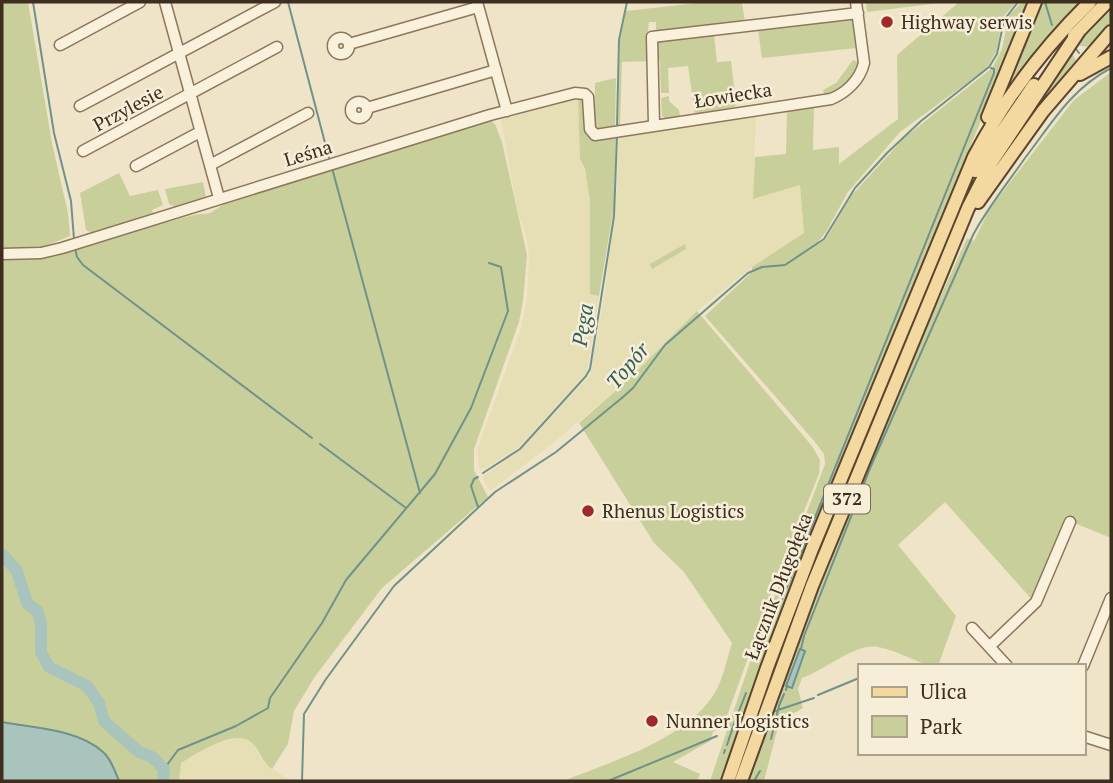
<svg xmlns="http://www.w3.org/2000/svg" width="1113" height="783" font-family="'PT Serif',serif">
<style>
.farmland{fill:#e6deb5;fill-rule:evenodd}
.green{fill:#c9cf9b}
.water{fill:#a9c4bc;stroke:#6f938a;stroke-width:2}
.lines{fill:none;stroke-linecap:round;stroke-linejoin:round}
.stream{stroke:#6f938a;stroke-width:2}
.river{stroke:#a9c4bc;stroke-width:12}
.minor-casing{stroke:#8d765c;stroke-width:13}
.major-casing{stroke:#5b4430;stroke-width:16}
.minor{stroke:#faf1dc;stroke-width:10}
.major{stroke:#f3d9a0;stroke-width:12}
.poi-dot{fill:#9e2a2b;stroke:#f7eed8;stroke-width:2.5}
.labels{text-anchor:middle;stroke-width:5;stroke-linejoin:round;paint-order:stroke}
.shield{fill:#f7eed8;stroke:#756857;stroke-width:2}
.shield-label{font-size:18px;font-weight:bold;fill:#3d2e20}
.poi-label{font-size:19px;fill:#3d2e20;stroke:#f7eed8;text-anchor:start}
.street-label{font-size:19px;fill:#3d2e20;stroke:#f7eed8}
.water-label{font-size:21px;font-style:italic;fill:#2f5d5a;stroke:#f7eed8}
</style>
<rect width="100%" height="100%" fill="#f0e4c8"/>
<path class="farmland" d="M578 97 580 159 589 185 590 201V293L599 296 587 372 518 448 480 471 477 450 521 328 527 299 529 257 527 239 517 209 501 119Z
M756 113 753 199 800 185 804 233 752 267 697 311 629 379 552 444 490 491 482 477 521 450 590 375 605 292 617 189 618 135ZM684 245 685 250 652 268 651 264Z
M240 737 253 743 263 762 290 781H179L181 763 216 743Z"/>
<path class="green" d="M2 2H28L52 143 68 213 70 236 38 249 2 248Z
M706 2H742L745 23 852 11 857 48 762 58 758 30 714 35 717 62 731 61 736 103 735 107 695 115 688 66 668 68 669 93H661L660 61 655 60 656 22H649L647 38 649 61 622 62 620 127H618L620 41 626 11Z
M866 2H948L867 12Z
M959 2H1016L1003 17 996 52 986 69 900 132 848 192 826 232 817 243V245L826 239 852 195 904 138 992 68 1002 49 1009 15 1020 4 1030 2 814 525 761 663 720 781H710L749 665 825 464 824 454 815 442 705 316 752 272V267L804 233 800 185 753 199 755 157 786 154 787 109 814 106 813 150 839 147V164L898 119 897 55Z
M1041 2H1084L997 105 1037 7H1043Z
M1111 5V24L1088 47 1075 45 1093 22Z
M1071 52 1076 60 990 175Z
M853 60 860 62C855 78 841 94 824 94L823 90 836 83Z
M1111 72V538L1067 520 1034 602 945 502 898 545 956 616 938 666H930C913 660 895 650 878 647 855 643 824 671 802 678L798 689 803 708 784 719 777 731 764 781H749C811 596 886 415 967 238L974 241 990 208 1074 100Z
M616 78 615 129 600 131 594 125 595 83Z
M669 96V101L679 110 680 117 666 119 662 116 661 98Z
M578 97 586 105 585 133 590 139 595 140 616 134 614 206 599 296 590 294V201L585 169 580 159Z
M490 119 495 124 502 142 527 255 523 301 519 322 474 449V470L488 497 382 588 314 678 294 711 288 744 272 769C260 760 261 751 252 743 235 727 197 754 181 763L179 781H119L114 767 69 735 2 722V259L31 258 194 215 210 213 232 199Z
M119 173 130 196 158 190 163 205 152 210 153 213 92 233 86 230 80 193Z
M203 182 206 198 176 207 169 204 165 189Z
M685 244 686 249 652 269 650 264Z
M697 311 812 446 820 460 819 474 772 591 723 727 713 732 710 741 673 762 700 774 697 781H563C613 761 691 738 717 689 724 675 727 658 732 643L684 572 654 543 579 423 629 379Z"/>
<path class="water" d="M800 649 805 651 792 688 786 686Z
M2 722C33 728 78 729 103 752 111 759 115 771 119 781H2Z"/>
<g class="lines">
<path class="stream" d="M33 2 54 133 71 201 74 239
M288 2 329 158
M1045 2 1052 25
M1076 49 1079 53
M617 126 619 40 627 2
M332 168 420 493
M75 248 77 257 83 265 312 438
M320 444 406 508
M483 473 520 449 586 376 590 369 614 216 617 136
M478 477 474 479 471 486 478 507
M762 649 994 73V69L991 68
M801 649 804 636 871 466 973 235C988 207 1007 184 1025 158 1052 123 1071 89 1111 68
M786 690 787 686
M818 695 859 678
M775 711 814 698
M732 729 746 693
M771 739 779 706 784 694
M727 745 732 730
M724 753 725 750
M164 769 178 750 236 726 268 708 270 698 322 623 346 580 435 474 471 408 508 311 501 267 489 263
M302 781 304 714 326 679 394 586 495 492 556 452 623 397 633 388 665 345 748 273 762 267 785 265 824 239 855 188 887 153 921 121 989 67 997 54 1004 20 1018 2
M608 781 717 736
M754 781 760 771"/>
<path class="river" d="M2 554 17 571 27 603 38 612 41 624V652L49 667 87 686 99 703 104 721 139 752 152 757 164 769 163 781"/>
<defs>
<path id="minor" d="M165 2 219 198
M477 2 507 111
M333 46a8 8 0 1 1 16 0a8 8 0 1 1-16 0Z
M349 44 478 7
M60 45 140 2
M351 110a8 8 0 1 1 16 0a8 8 0 1 1-16 0Z
M80 106 275 2
M367 108 496 70
M654 125 652 37 858 13
M83 151 277 47
M210 165 308 113
M136 166 200 132
M2 254 41 253 62 248 490 115 575 93 585 94 588 97 590 129 595 135 831 99C846 93 860 80 864 63L856 2
M972 628 1007 666
M990 646 1036 602 1070 522
M1083 666 1111 598
M1083 736 1111 745"/>
<path id="major" d="M1074 36 1107 2
M1080 74 1111 57
M988 117 1035 2
M975 171 1034 85
M978 202 1043 111 1111 32
M728 781 767 668 812 549 974 157C1005 98 1042 49 1090 2
M741 781 812 586 968 208 991 163 1079 31"/>
</defs>
<use href="#minor" class="minor-casing"/>
<use href="#major" class="major-casing"/>
<use href="#minor" class="minor"/>
<use href="#major" class="major"/>
</g>
<g class="poi-dot">
<circle cx="887" cy="22" r="7"/>
<circle cx="588" cy="511" r="7"/>
<circle cx="652" cy="721" r="7"/>
</g>
<g class="labels">
<rect class="shield" x="824" y="484.5" width="46" height="29" rx="5"/>
<g class="shield-label">
<text x="847" y="505">372</text>
</g>
<g class="poi-label">
<text x="901" y="29">Highway serwis</text>
<text x="602" y="518">Rhenus Logistics</text>
<text x="666" y="728">Nunner Logistics</text>
</g>
<g class="street-label">
<text transform="translate(733 95) rotate(-9)" y="7">Łowiecka</text>
<text transform="translate(128 108) rotate(-28)" y="7">Przylesie</text>
<text transform="translate(308 153) rotate(-17)" y="7">Leśna</text>
<text transform="translate(778 586) rotate(-69)" y="7">Łącznik Długołęka</text>
</g>
<g class="water-label">
<text transform="translate(583 325) rotate(-81)" y="7">Pęga</text>
<text transform="translate(628 366) rotate(-50)" y="7">Topór</text>
</g>
</g>
<rect width="1113" height="783" fill="none" stroke="#3d2e20" stroke-width="7"/>
<rect x="858" y="664" width="228" height="91" fill="#f7eed8" stroke="#ada18e" stroke-width="2"/>
<rect x="872" y="687" width="35" height="10" fill="#f3d9a0" stroke="#ada18e" stroke-width="2"/>
<text x="920" y="699" font-size="21" fill="#3d2e20">Ulica</text>
<rect x="872" y="716" width="35" height="21" fill="#c9cf9b" stroke="#ada18e" stroke-width="2"/>
<text x="920" y="734" font-size="21" fill="#3d2e20">Park</text>
</svg>
